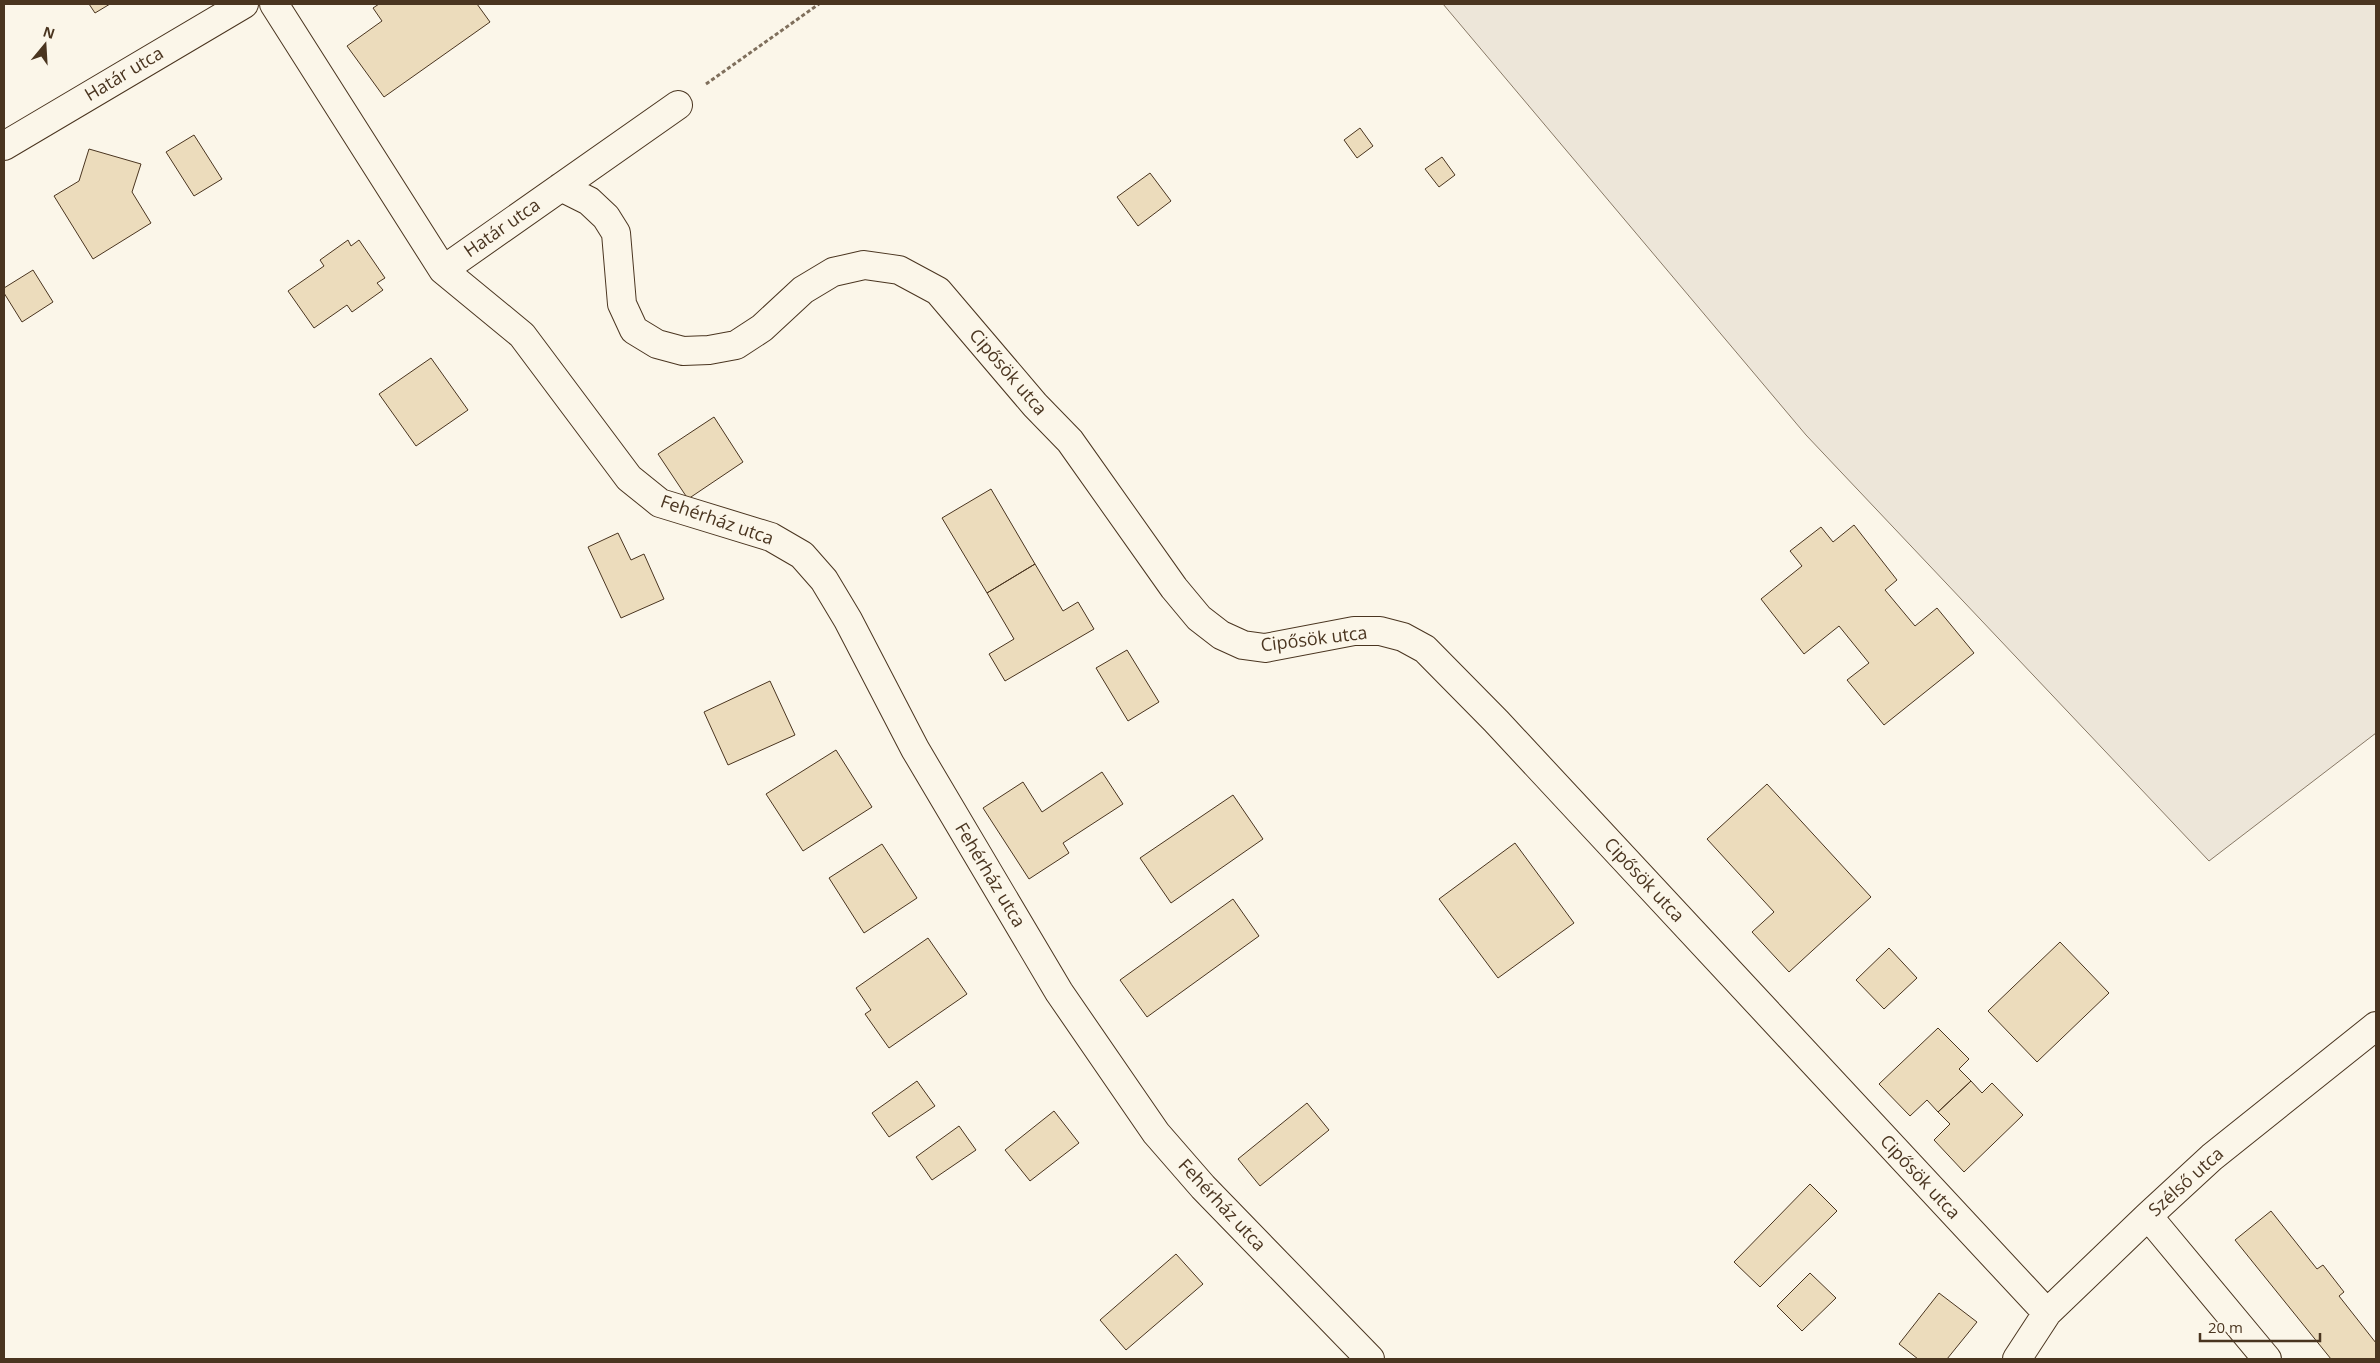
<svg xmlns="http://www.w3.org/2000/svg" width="2380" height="1363" font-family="'Open Sans',sans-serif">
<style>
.green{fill:#ede6d9;stroke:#887966}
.building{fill:#ecdcbc;stroke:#4a3520}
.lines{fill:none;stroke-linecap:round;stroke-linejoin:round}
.minor-casing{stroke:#4a3520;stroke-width:30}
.path{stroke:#7f6f5c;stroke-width:3;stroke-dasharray:4 2.5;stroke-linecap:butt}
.minor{stroke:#fbf6e9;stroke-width:28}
.labels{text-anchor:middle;stroke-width:4;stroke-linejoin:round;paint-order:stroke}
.street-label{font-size:18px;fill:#4a3520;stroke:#fbf6e9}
</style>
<rect width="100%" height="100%" fill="#fbf6e9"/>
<path class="green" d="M1443 4H2376V733L2209 861 1806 435Z"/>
<path class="building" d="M89 4H110L95 13Z
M379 4H477L490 22 384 97 347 46 382 21 373 8Z
M1360 128 1373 146 1357 158 1344 140Z
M194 135 222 179 194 196 166 152Z
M89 149 141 164 132 192 151 223 93 259 54 196 79 181Z
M1442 157 1455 175 1439 187 1425 169Z
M1150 173 1171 201 1138 226 1117 197Z
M348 240 351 246 359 240 385 278 377 283 383 290 352 312 347 305 314 328 288 291 324 266 320 260Z
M33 270 53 302 22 322 4 293V288Z
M431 358 468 410 416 446 379 394Z
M714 417 743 462 688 499 658 454Z
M991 489 1035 564 987 593 942 518Z
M1854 525 1897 580 1885 590 1915 626 1937 608 1974 653 1884 725 1847 680 1869 663 1839 626 1804 654 1761 599 1802 566 1790 551 1821 527 1833 542Z
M618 533 631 560 644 554 664 599 621 618 588 547Z
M1035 564 1063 611 1078 602 1094 629 1005 681 989 654 1014 639 987 593Z
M1127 650 1159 702 1128 721 1096 668Z
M770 681 795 735 728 765 704 712Z
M836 750 872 807 803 851 766 794Z
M1102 772 1123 804 1063 843 1069 853 1029 879 983 808 1023 782 1042 812Z
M1767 784 1871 897 1789 972 1752 932 1774 912 1707 839Z
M1233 795 1263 839 1171 903 1140 858Z
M1515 843 1574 923 1498 978 1439 899Z
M882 844 917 898 864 933 829 878Z
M1233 899 1259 936 1147 1017 1120 980Z
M928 938 967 994 889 1048 865 1014 871 1010 856 988Z
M2060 942 2109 993 2037 1062 1988 1011Z
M1889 948 1917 978 1884 1009 1856 980Z
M1938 1028 1969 1059 1959 1069 1971 1081 1938 1112 1927 1100 1910 1116 1879 1084Z
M917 1081 935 1106 889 1137 872 1113Z
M1971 1081 1982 1093 1992 1083 2023 1115 1964 1172 1934 1140 1950 1124 1938 1112Z
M1307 1103 1329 1130 1260 1186 1238 1159Z
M1054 1111 1079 1143 1030 1181 1005 1150Z
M959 1126 976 1150 932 1180 916 1157Z
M1810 1184 1837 1211 1760 1287 1734 1262Z
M2271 1211 2317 1269 2323 1265 2344 1292 2339 1296 2376 1343V1359H2331L2235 1240Z
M1176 1254 1203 1284 1126 1350 1100 1320Z
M1810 1273 1836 1298 1802 1331 1777 1306Z
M1939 1293 1977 1322 1947 1359H1918L1899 1344Z"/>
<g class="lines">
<defs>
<path id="minor" d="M274 4 443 270 522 335 629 478 660 503 771 537 802 555 824 580 848 620 915 749 1059 992 1156 1133 1203 1187 1370 1359
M4 146 244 4
M561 187 589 201 606 217 616 233 622 304 634 330 657 344 683 351 709 350 736 345 762 328 803 290 833 272 864 265 899 270 938 291 1035 405 1070 441 1174 588 1199 618 1221 635 1243 645 1265 648 1354 631H1380L1403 637 1425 649 1496 721 2047 1313
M443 270 678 105
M2148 1216 2267 1359
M2017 1359 2047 1313 2148 1216 2212 1157 2376 1026"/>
</defs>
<use href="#minor" class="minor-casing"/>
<path class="path" d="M706 84 819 4"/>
<use href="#minor" class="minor"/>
</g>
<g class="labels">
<g class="street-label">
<text transform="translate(124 74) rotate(-31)" y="6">Határ utca</text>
<text transform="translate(502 228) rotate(-35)" y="6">Határ utca</text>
<text transform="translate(1008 372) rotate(49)" y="6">Cipősök utca</text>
<text transform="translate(717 520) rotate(19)" y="6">Fehérház utca</text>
<text transform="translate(1314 639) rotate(-7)" y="6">Cipősök utca</text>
<text transform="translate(990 875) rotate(59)" y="6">Fehérház utca</text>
<text transform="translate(1644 880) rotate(47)" y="6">Cipősök utca</text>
<text transform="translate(1920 1177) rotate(47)" y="6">Cipősök utca</text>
<text transform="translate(2186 1182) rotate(-42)" y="6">Szélső utca</text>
<text transform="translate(1222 1205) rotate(47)" y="6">Fehérház utca</text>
</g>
</g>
<rect width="2380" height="1363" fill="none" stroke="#4a3520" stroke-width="10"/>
<g transform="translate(45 45) rotate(18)" stroke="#fbf6e9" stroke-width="4" paint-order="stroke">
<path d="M0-4L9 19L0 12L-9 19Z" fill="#4a3520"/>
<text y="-8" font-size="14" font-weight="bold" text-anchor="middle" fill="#4a3520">N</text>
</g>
<path d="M2200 1333v8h120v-8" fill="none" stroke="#4a3520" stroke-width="2.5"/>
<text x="2208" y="1333" font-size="15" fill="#4a3520" stroke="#fbf6e9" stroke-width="4" paint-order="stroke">20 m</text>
</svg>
